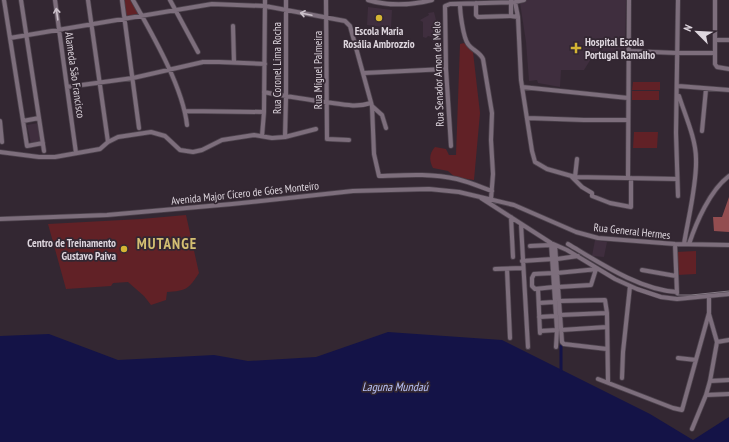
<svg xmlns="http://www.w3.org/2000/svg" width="729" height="442" font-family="'PT Sans Narrow',sans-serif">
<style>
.built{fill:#3f2e3e}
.green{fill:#612126}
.forest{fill:#934d50}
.water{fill:#141347}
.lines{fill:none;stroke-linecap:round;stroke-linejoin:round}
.canal{stroke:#141347;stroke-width:3}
.minor-casing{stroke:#4d434d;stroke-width:5.5}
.minor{stroke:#7d6e7c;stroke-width:4}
.tram{stroke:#857b85;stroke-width:1}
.oneway{stroke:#cbc1ca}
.poi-dot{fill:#d5b534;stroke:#332732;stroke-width:1.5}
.labels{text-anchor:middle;stroke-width:3.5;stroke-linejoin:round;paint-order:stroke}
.poi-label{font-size:11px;font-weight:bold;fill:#ded6de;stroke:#332732}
.street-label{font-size:11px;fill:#ded6de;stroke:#332732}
.water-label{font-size:12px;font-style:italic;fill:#b8c1f6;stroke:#332732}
.district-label{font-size:15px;font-weight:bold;letter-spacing:1px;fill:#d4bf72;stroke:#332732}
</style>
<rect width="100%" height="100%" fill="#332732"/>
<path class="built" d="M527 0H626L625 59 605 60 594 54 584 70H561L560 87 538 83 537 80 529 81 526 42 520 3Z
M368 7 392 10 391 28 367 25Z
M434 12 441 40 433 42 431 40 432 37 428 36 426 38 423 37V22L421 21 420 20 429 15 428 13Z
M38 123 41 143 31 144 27 125Z
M595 240 607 242 604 257 592 256Z"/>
<path class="green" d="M124 0H131L140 16 127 19Z
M464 43 473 52 480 113 474 180 455 177 448 171 433 168C429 160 429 154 435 147L446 149 449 155H456L460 44Z
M633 82H660V90H632Z
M632 91H659V100H632Z
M634 132H658L657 148H633Z
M186 215 199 273C189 289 186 291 167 292L166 300 151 305 144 296 128 282 113 283 111 286 66 289 48 224 141 219Z
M696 251V274L677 275 676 252Z"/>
<path class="forest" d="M729 197V232L714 231 713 217H722Z"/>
<path class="water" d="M388 332 502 340 650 414 693 440 729 417V442H0V336L49 334 118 360 214 355 248 361 316 357Z"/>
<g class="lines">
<path class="canal" d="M561 346V370"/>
<defs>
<path id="minor" d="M4 0 27 146 43 143
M21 0 44 151
M55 0 76 153
M88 0 108 142
M122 0 139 128
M133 0C152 34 183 87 187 125
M170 0 198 52
M326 0 327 139 349 140
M368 0C388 6 412 5 432 0
M715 0V64L717 67 729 69
M515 2 518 17 521 80 532 151 535 162 547 169 575 177 677 179
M476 3V15L478 17 511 16 518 17
M460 4C460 12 463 37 468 44 472 50 480 52 483 59L492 113 491 140 493 174 491 199
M511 16V0
M233 26 234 62
M10 38 212 4 265 6 345 21 350 26 372 106 374 154 379 176C405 175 431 173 457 179 469 182 481 187 492 191
M715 40H729
M629 51 677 53H715
M364 73 446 69
M678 86 729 90
M67 87 133 78 203 62H219L265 64
M522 87 628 98
M264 92C284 96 304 99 325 102 341 104 355 108 371 103
M679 96C685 115 696 139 696 159 697 184 688 219 684 244
M372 106 382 115 386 128
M185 111 264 112
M527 118 584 120H628
M0 121 2 142
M23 121 39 118
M702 131 706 89
M262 136 264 112 265 0
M285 137 286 97V0
M451 146 446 69 445 6 450 4 515 2 524 0
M0 152 39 157H55L100 149 108 142 118 137 151 132 165 136 180 150 193 152 202 150 222 140 254 135 272 138 285 137 316 129
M572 177 582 187 592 193V196L610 203 631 207V178
M575 177 577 159
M628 178 629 0
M678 196 676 133 678 0
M481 198 551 243 567 250 615 279 637 289 661 297 677 299 729 294
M511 217 513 257
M0 219 107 215 232 204 353 191 429 189 459 192 514 205 576 232 598 238 675 244 729 245
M521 224 528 347
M551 243 557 330 556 347
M568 244C600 263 640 290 677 292
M675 244 677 293
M689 244C696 223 710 190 729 176
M555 245 562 342 564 344 607 349
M530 246 551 245
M557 259 578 256
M522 261 553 259
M495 269 523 268
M507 269 510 338
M642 270 676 276
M553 273 534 274 532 278V286L535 289 554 287
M557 273 598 269
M558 287 591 285 596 269
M538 289 540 333
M559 301 605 300 607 313 608 382
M539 303 554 302
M560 315 607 313
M539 317 555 316
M561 330 607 327
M540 331 557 330
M717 342 729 340
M678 358 696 360
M622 378 623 352 630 286
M598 379 673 408 682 410 709 313V296
M710 381 729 380
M706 395 729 394
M692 429 706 395 710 381 717 342 709 314"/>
</defs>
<use href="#minor" class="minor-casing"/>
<use href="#minor" class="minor"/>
<path class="tram" d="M677 295H691L729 291"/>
</g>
<defs><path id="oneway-shaft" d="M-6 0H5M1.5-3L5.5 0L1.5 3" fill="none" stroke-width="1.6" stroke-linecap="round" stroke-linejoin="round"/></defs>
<g class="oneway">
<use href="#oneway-shaft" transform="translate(57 14) rotate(-98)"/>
<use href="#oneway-shaft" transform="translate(306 14) rotate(-168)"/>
</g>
<g class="poi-dot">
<circle cx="379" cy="18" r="4"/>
<path d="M574 42h4v4h4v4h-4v4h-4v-4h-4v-4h4z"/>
<circle cx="124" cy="249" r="4"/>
</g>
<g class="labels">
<g class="poi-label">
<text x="379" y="35">Escola Maria<tspan x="379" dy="13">Rosália Ambrozzio</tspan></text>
<text x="585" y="46" text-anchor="start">Hospital Escola<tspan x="585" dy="13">Portugal Ramalho</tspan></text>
<text x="116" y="247" text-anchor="end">Centro de Treinamento<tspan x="116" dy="13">Gustavo Paiva</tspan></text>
</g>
<g class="street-label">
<text transform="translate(277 68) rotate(-90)" y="4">Rua Coronel Lima Rocha</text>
<text transform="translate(318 70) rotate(-90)" y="4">Rua Miguel Palmeira</text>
<text transform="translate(438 74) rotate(-92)" y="4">Rua Senador Arnon de Melo</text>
<text transform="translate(75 75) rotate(82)" y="4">Alameda São Francisco</text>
<text transform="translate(245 193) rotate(-6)" y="4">Avenida Major Cícero de Góes Monteiro</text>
<text transform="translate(632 231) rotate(6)" y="4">Rua General Hermes</text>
</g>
<g class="water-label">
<text x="395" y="391">Laguna Mundaú</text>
</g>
<g class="district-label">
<text x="167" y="249">MUTANGE</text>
</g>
</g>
<g transform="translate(697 32) rotate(294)" stroke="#332732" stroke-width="3" paint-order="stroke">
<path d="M0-3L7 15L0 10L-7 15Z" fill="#ded6de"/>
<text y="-6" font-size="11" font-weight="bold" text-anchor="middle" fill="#ded6de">N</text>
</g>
</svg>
